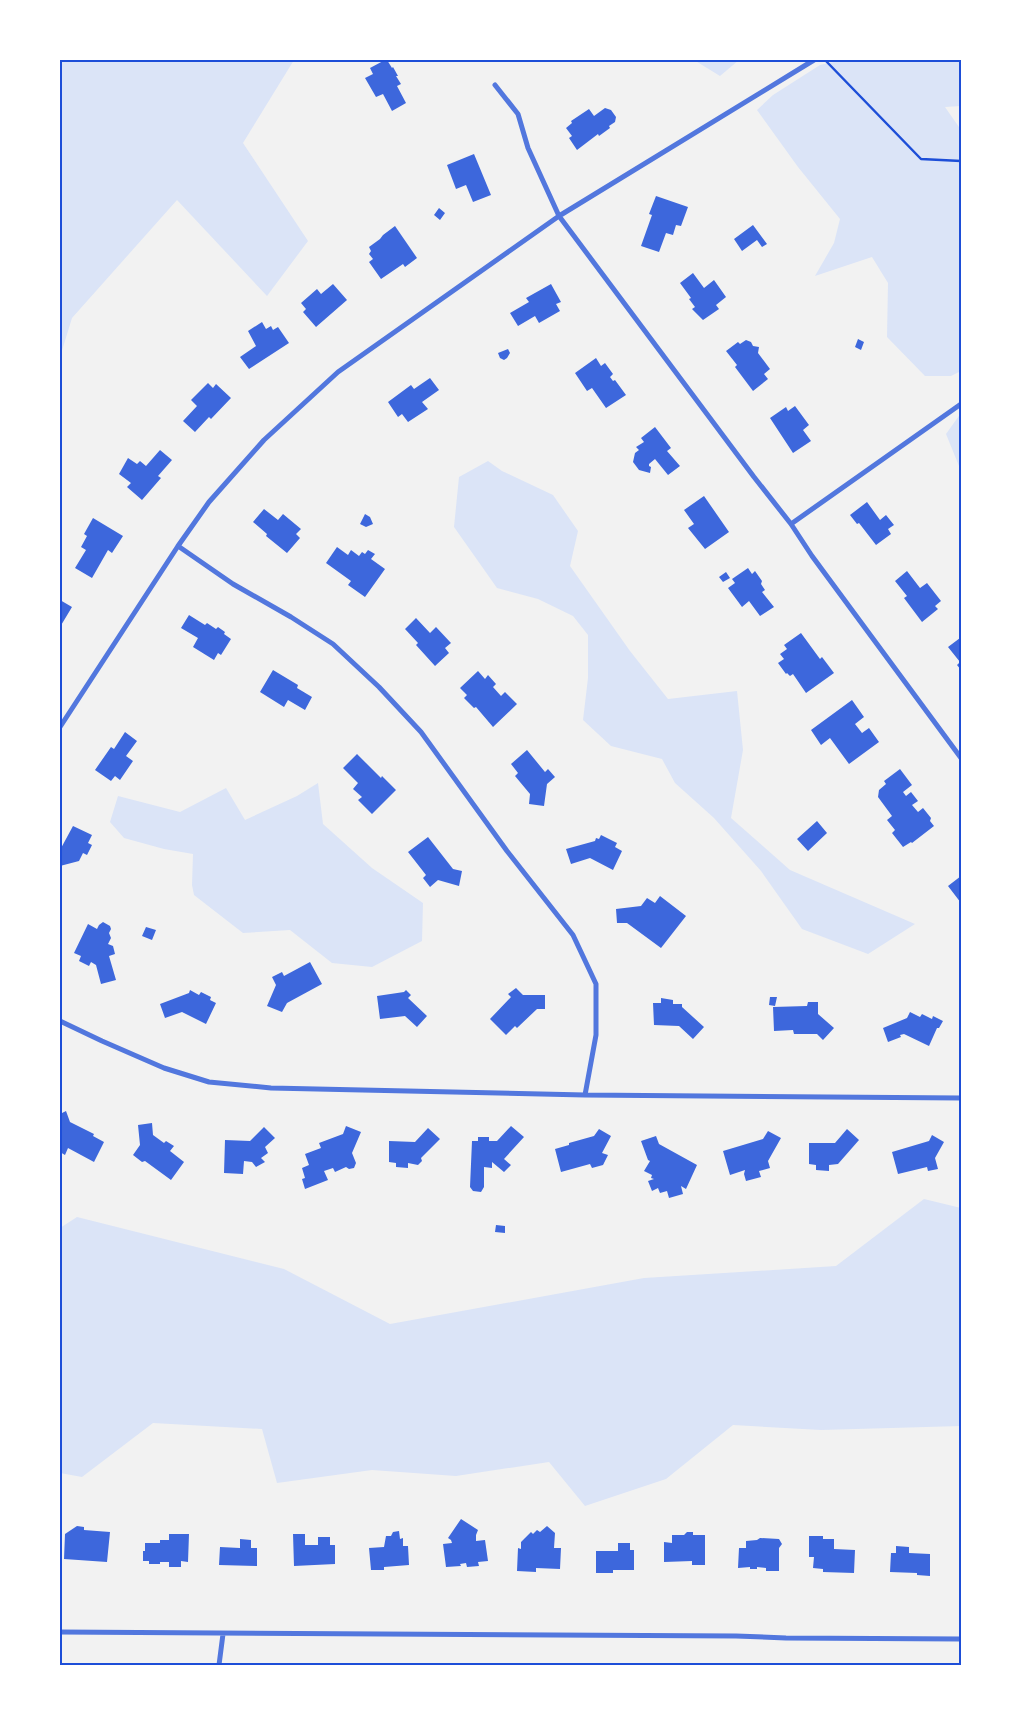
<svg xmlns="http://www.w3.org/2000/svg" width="1021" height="1725" font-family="'Space Grotesk',sans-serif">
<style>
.green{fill:#dbe4f7}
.building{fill:#3d67dc}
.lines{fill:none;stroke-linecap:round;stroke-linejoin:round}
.path{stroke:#1d4ed8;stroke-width:2.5}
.minor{stroke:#5277de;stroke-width:5}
.neatline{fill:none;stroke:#1d4ed8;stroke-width:2}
</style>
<rect width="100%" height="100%" fill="#f2f2f2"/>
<path class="green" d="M60 60H294L243 143 308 241 267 296 177 200 72 318 60 357Z
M694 60H739L720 76Z
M843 60H961V106L945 107 961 130V371L951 376H925L887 337 888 283 872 257 815 276 834 243 840 219 798 167 757 110 773 95 820 65Z
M961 413V471L946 434Z
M488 461 502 471 553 495 578 531 570 566 630 651 668 699 737 691 743 750 731 818 790 870 915 924 868 954 802 929 761 871 714 818 675 783 662 759 611 746 583 720 588 678V635L573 616 538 599 497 588 454 527 459 477Z
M318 783 323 824 372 868 423 903 422 941 372 967 332 963 290 930 243 933 194 895 192 885 193 854 164 849 124 838 110 822 118 796 180 812 226 788 245 820 297 796Z
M924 1199 961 1208V1426L821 1430 733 1425 666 1479 585 1506 549 1462 456 1476 372 1470 277 1483 262 1429 153 1423 82 1477 60 1473V1228L77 1217 284 1269 390 1324 644 1278 836 1266Z"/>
<path class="building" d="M385 60H387L392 68 393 67 398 76H396L401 84 397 86 406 103 392 111 383 94 376 97 365 78 373 74 370 68Z
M605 108 611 110 616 117 615 122 609 126 610 128 599 136 598 134 577 150 569 138 572 136 566 128 572 123 571 121 589 109 594 116Z
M474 154 491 195 473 202 466 185 456 189 447 165Z
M656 196 688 207 681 226 676 225 673 235 666 233 659 252 641 246 652 215 649 214Z
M439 208 445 213 440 220 434 215Z
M753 225 767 244 762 247 757 240 742 251 734 239Z
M395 226 417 258 405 267 403 264 381 279 369 262 373 259 369 254 371 251 369 247 380 239 383 235Z
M693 273 704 288 714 280 726 297 716 305 719 309 703 320 692 309 695 307 689 299 691 298 680 283Z
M333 284 347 300 316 327 303 312 306 309 301 303 317 289 321 294Z
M551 284 561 302 556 304 560 311 539 323 535 316 518 326 510 313 529 302 526 298Z
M262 322 266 329 271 326 273 330 278 327 289 343 249 369 240 357 256 346 248 331Z
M858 339 864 342 861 350 855 347Z
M746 340 751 342 753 346 759 347 758 353 770 369 764 374 768 379 753 391 735 367 737 365 726 351 738 342 740 344Z
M508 349 510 353 507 358 504 360 500 358 498 353Z
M596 358 601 366 605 363 613 374 610 377 613 381 615 380 626 395 606 408 592 388 587 391 575 373Z
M430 378 439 390 422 402 428 409 408 422 402 414 398 417 388 402 411 385 414 389Z
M208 383 213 388 216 384 231 398 211 419 209 417 195 432 183 421 197 406 191 400Z
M795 406 809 425 803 430 811 441 793 453 770 418 786 407 788 411Z
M655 427 671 448 667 451 680 466 668 475 655 459 649 464V466L651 467 650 473 639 470 633 462 635 453 639 450 636 447 644 442 641 438Z
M160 450 172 460 158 476 161 478 142 500 127 487 131 483 119 474 128 458 137 464 140 461 146 466Z
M704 496 729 532 705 549 688 528 694 524 684 510Z
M867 502 880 520 886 515 894 525 888 529 891 534 876 545 859 523 857 524 850 515Z
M264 509 278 520 283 514 301 529 296 534 300 538 287 553 266 536 267 534 253 522Z
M365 514 370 517 373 524 366 527 360 524Z
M93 518 123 536 112 553 108 550 92 578 75 568 86 550 81 547 87 536 84 534Z
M337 547 348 555 351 550 359 556 362 552 365 554 368 550 375 554 371 559 385 569 365 597 348 585 351 581 326 563Z
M748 568 752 574 755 571 762 581 761 584 765 590 762 592 774 607 760 616 749 601 742 607 728 588 735 583 732 579Z
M907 571 920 588 927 583 941 601 935 606 938 609 922 622 904 598 907 596 895 581Z
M726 572 730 578 723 582 719 577Z
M60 600 72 607 60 627Z
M189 615 205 625 207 623 216 629 218 627 225 632 224 634 231 639 221 655 218 653 214 660 193 647 198 638 181 628Z
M416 618 430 633 436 627 451 643 445 648 449 653 435 666 416 645 418 643 405 629Z
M801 633 820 659 822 657 834 673 806 693 793 674 790 676 787 673 786 674 778 663 784 659 780 654 787 649 784 645Z
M960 638 961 639V670L957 665 960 662 948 647Z
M273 670 298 685 297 688 312 697 305 710 288 700 284 707 260 692Z
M478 671 485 679 488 675 496 684 493 687 501 696 505 692 517 704 493 727 476 707 474 708 464 698 467 695 460 688Z
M852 700 864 717 855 724 862 733 869 728 879 742 849 764 830 738 821 745 811 730Z
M125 732 137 741 126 756 133 761 120 780 115 776 111 781 95 770 111 747 114 749Z
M527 750 545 772 548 769 555 777 547 784 544 806 529 804 530 794 515 776 518 773 511 764Z
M357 754 381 778 382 776 396 790 372 814 358 800 362 797 353 789 358 783 343 768Z
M900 769 912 785 903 792 906 796 911 792 918 801 912 805 918 812 923 808 931 818 930 821 934 826 912 843 911 842 903 847 892 833 895 830 887 820 892 816 878 797 879 790 886 784 884 781Z
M817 821 827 833 808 851 797 839Z
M73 826 92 835 88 843 92 845 87 855 83 853 79 861 60 866V850Z
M601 835 617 843 615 847 622 851 613 870 590 858 571 864 566 849 595 841 596 838 599 839Z
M428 837 453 869 462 871 459 886 438 880 430 887 423 878 426 875 408 852Z
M961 876V903L948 886Z
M660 896 686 916 661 948 627 923H617L616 909 641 906 647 898 655 903Z
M103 922 110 926 111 929 109 933 111 938 108 944 113 946 115 954 109 956 116 980 101 984 96 965 91 962 89 966 79 961 81 956 74 953 88 924 97 929 99 925Z
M146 927 156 930 152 940 142 936Z
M310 962 322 984 287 1003 282 1012 267 1006 276 985 272 977 282 972 284 976Z
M516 988 523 995H545V1009H537L517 1028 515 1026 506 1035 490 1019 511 997 508 994Z
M190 990 199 995 201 992 211 997 210 1000 216 1003 206 1024 182 1012 165 1018 160 1004 189 993Z
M406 990 411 995 408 998 427 1016 417 1027 405 1016 380 1019 377 996 404 992Z
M770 997H777L775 1006 769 1005Z
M661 998 673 1000V1004H682V1007L704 1027 693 1039 679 1026 654 1025 653 1003H661Z
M808 1002H818V1014L834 1028 823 1040 817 1034H794L793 1030 774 1031 773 1007 807 1006Z
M910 1012 920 1017 922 1014 932 1019 933 1016 943 1021 939 1028H937L929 1046 904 1034 900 1035 901 1037 888 1042 883 1028 907 1018Z
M66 1111 70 1122 94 1134 93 1136 104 1142 94 1162 68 1148 65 1155 60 1152V1114Z
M152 1123 153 1135 164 1143 166 1141 174 1146 170 1151 184 1162 171 1180 145 1161 142 1162 133 1155 140 1145 138 1125Z
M346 1126 361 1132 352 1153 356 1163 354 1168 349 1169 346 1167 335 1172 333 1168 324 1171 328 1180 305 1189 302 1179 305 1178 302 1168 309 1165 305 1154 321 1148 319 1143 343 1134Z
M511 1126 524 1137 504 1159 511 1165 504 1172 492 1162V1168L484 1167V1187L481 1192 473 1191 470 1187 472 1141H478V1137H489V1141H497Z
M264 1127 275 1138 265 1147 268 1153 261 1158 265 1162 256 1167 252 1162 244 1161 243 1174 224 1173 225 1140 250 1141Z
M428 1128 440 1139 421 1158 422 1161 418 1165 408 1163V1168L396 1167V1163L389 1162V1141L415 1142Z
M599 1129 611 1136 602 1153 608 1155 603 1165 592 1168 590 1164 561 1172 555 1149 569 1145V1143L594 1136Z
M847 1129 859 1140 838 1164 829 1165V1171L816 1170V1165L809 1164V1143H835Z
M768 1131 781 1138 768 1161 770 1168 759 1171 761 1177 746 1181 744 1174 745 1170 730 1175 723 1151 763 1139Z
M932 1135 944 1142 935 1158 938 1169 928 1171 927 1167 898 1174 892 1152 929 1141Z
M656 1136 659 1144 697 1165 686 1189 681 1186 683 1194 669 1198 667 1191 660 1193 658 1188 652 1191 648 1181 654 1179 651 1178 652 1175 644 1171 650 1161 648 1160 641 1141Z
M496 1225 505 1226V1233L495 1232Z
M461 1519 478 1530 476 1535V1541L485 1540 488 1561 478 1562 479 1566 467 1567 466 1563 460 1564 461 1566 446 1567 443 1544 452 1543 451 1540 448 1538Z
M77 1526 84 1527V1530L110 1532 107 1562 64 1559 65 1534Z
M547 1526 555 1533 554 1548H561L560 1569 536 1568V1572L517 1571 518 1548 521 1549V1542L531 1532 533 1534 537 1530 540 1532Z
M399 1531 400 1539 403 1538V1546H408L409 1565 384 1567V1570H371L369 1548 384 1547 386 1536H391L393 1532Z
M687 1532H693V1535H705V1565H692V1561L664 1562V1542L672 1543V1535H684Z
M169 1534H189L188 1562 181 1561V1567H169V1562H160V1564H149V1561H143V1551H145V1543H160V1540H169Z
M293 1534H305V1545H318V1537H330V1545H335V1564L294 1566Z
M809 1536H823V1539H834V1549L855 1550 854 1573 823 1572V1569L813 1568 814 1557H809Z
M760 1538 779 1539 782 1544 779 1548V1571H766V1568L757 1567V1569H750V1567L738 1568 739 1548H746V1541L757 1540Z
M240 1539 251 1540V1548H257V1566L219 1565 220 1547 240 1548Z
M618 1543H630V1550H634V1570H613V1573H596V1551H618Z
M896 1546 909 1547V1553L930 1554V1576L917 1575V1573L890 1572 891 1553H896Z"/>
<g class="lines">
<path class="path" d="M825 60 921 159 961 161"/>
<path class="minor" d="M495 85 518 114 528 148 559 216 754 477 791 524 812 556 961 758
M791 524 961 404
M178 546 233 584 291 617 333 644 379 687 421 732 507 851 573 935 596 984V1035L585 1095
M60 727 178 546 209 502 264 440 338 372 559 216 814 60
M60 1021 102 1041 164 1068 209 1082 271 1088 585 1095 961 1098
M60 1632 736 1636 786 1638 961 1639
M219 1665 223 1634"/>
</g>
<rect width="1021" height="1725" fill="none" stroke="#ffffff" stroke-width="122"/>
<rect x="61" y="61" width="899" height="1603" class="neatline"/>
</svg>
